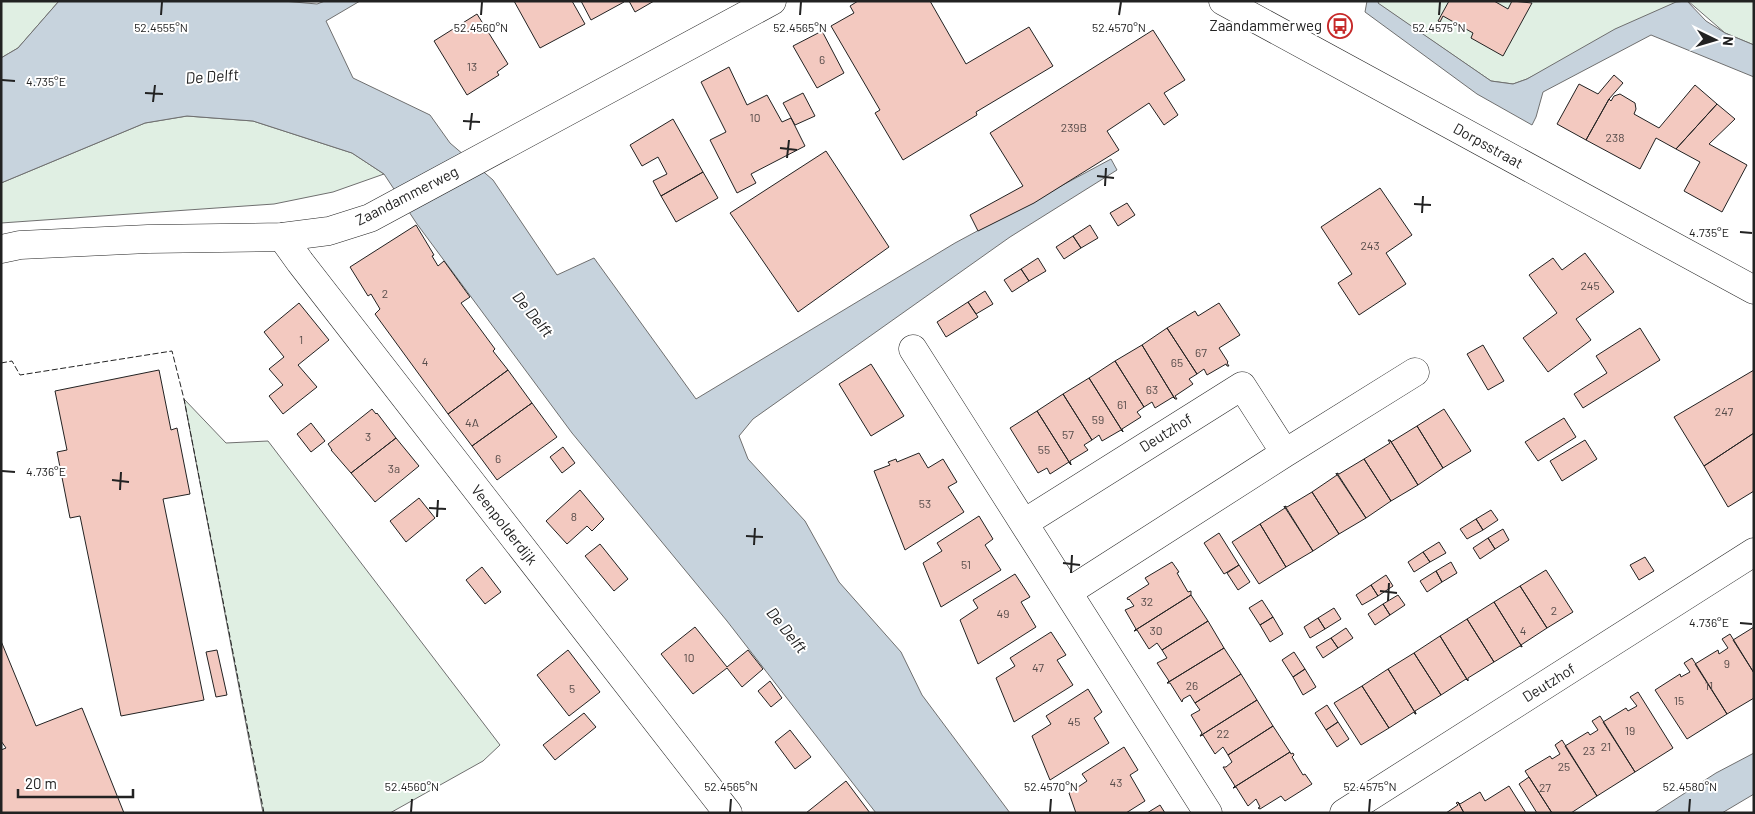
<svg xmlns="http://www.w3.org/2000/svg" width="1755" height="814" font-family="Barlow,sans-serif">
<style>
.green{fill:#e0efe3;stroke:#6f6f6f}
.water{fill:#c7d3dd;stroke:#6f6f6f}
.building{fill:#f3c9c0;stroke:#222}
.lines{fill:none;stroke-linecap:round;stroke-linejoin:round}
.minor-casing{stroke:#222;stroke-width:29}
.tertiary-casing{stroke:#222;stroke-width:29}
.minor{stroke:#fff;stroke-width:28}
.tertiary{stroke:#fff;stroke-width:28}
.fence{stroke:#222;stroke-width:1;stroke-dasharray:6 2.5;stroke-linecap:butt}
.ticks{fill:none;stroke:#222;stroke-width:2}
.labels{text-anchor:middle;stroke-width:4;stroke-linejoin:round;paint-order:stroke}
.number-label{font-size:12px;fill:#564c4a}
.poi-label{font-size:15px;fill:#222;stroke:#fff;text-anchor:end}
.street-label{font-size:15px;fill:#222;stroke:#fff}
.water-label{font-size:16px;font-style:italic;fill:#222;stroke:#fff}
.ticks-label{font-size:12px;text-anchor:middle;fill:#222;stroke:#fff;stroke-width:4;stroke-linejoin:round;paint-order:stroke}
</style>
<rect width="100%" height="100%" fill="#fff"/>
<path class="green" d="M1 1H59L18 48 1 58Z
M1379 1H1682L1527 79 1513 84 1491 81 1377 3Z
M1688 1H1754V45L1725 33Z
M187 116 253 121 352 153 384 174 333 192 274 204 1 223V183L145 123Z
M184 399 226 443 268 441 500 745 483 761 390 813H263Z"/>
<path class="water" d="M59 1H283L317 4 325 1H360L326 21 353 78 430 115 450 143 493 180 557 275 594 258 696 399 955 243 1111 159 1117 170 1010 237 753 419 739 436 748 459 805 521 839 582 901 652 922 695 1010 813H876L727 621 572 433 417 224 384 174 352 153 253 121 187 116 145 123 1 183V58L18 48Z
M1367 1H1379L1378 3 1491 81 1513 84 1527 79 1615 29 1676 2 1687 1 1706 21 1725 33 1754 45V77L1651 35 1543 92 1536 117 1532 125 1477 94 1365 12Z
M1754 753V794L1722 813H1654L1716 773Z"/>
<path class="building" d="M514 1H572L585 24 540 48Z
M581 1H623L624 2 591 20Z
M629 1H654L635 12Z
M858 1H930L966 64 1029 27 1053 66 976 112 977 115 903 160 875 113 880 110 831 26 854 13 850 6Z
M1449 1H1494L1508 9 1512 1 1532 3 1503 56 1471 38 1473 33 1443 16 1440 22 1438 21Z
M477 14 508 64 497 72 499 75 467 95 434 41Z
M1153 30 1185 80 1164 93 1178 115 1164 125 1149 103 1107 131 1119 150 1034 203 978 231 970 215 1023 186 990 133Z
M822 31 844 73 817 88 793 46Z
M729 67 747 105 767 95 782 122 791 118 805 146 751 174 756 183 737 193 710 140 726 132 701 82Z
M1614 75 1623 83 1609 99 1586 140 1557 124 1579 84 1598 94Z
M1695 85 1717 104 1676 149 1656 138 1640 169 1586 140 1609 99 1611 101 1614 96 1620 94 1635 103 1636 109 1634 114 1659 128Z
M803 93 815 116 795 125 783 103Z
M1717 104 1735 119 1709 144 1747 165 1722 212 1684 191 1700 162 1676 149Z
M673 119 703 172 661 196 653 181 667 174 658 157 642 166 630 145Z
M826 151 889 247 798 312 730 213Z
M703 172 718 198 676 222 661 196Z
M1380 188 1412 235 1386 253 1406 284 1359 315 1338 283 1352 274 1321 227Z
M1127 203 1135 215 1118 226 1110 213Z
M416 225 434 255 432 256 438 266 444 261 470 297 461 303 495 349 493 351 508 370 448 414 375 314 380 309 371 294 368 296 350 267Z
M1090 225 1098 238 1081 248 1073 236Z
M1073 236 1081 248 1064 259 1056 247Z
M1585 253 1614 292 1576 319 1591 340 1548 372 1523 338 1557 313 1529 275 1553 258 1562 270Z
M1038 258 1046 271 1029 281 1021 269Z
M1021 269 1029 281 1012 292 1004 280Z
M985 291 993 304 976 314 968 302Z
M968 302 978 317 946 337 937 322Z
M299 303 329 340 298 365 317 387 283 414 269 396 283 385 269 369 284 357 264 332Z
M1219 303 1240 335 1219 348 1228 362 1227 363 1229 366H1227L1226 364 1207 375 1204 369 1197 374 1167 328 1195 311 1198 316Z
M1167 328 1197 374 1189 379 1193 384 1175 396 1177 399H1175L1142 345Z
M1640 328 1660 360 1583 408 1574 394 1607 373 1596 356Z
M1142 345 1175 399 1173 397 1155 408 1152 402 1144 407 1115 361Z
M1483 345 1504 381 1488 390 1467 354Z
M1115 361 1144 407 1137 412 1141 417 1122 429 1123 432 1089 378Z
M871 364 904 416 871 436 839 384Z
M159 370 171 430 177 428 190 494 163 499 204 700 121 716 80 516 70 518 57 452 67 450 55 391Z
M508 370 532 403 472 446 448 414Z
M1754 370V433L1704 466 1674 417Z
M1089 378 1123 432 1121 430 1102 441 1099 435 1092 440 1063 394Z
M1063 394 1092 440 1084 445 1088 450 1070 461 1071 465 1037 411Z
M532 403 557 437 497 480 472 446Z
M372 409 376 414 377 413 396 438 351 473 331 450H332L328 444Z
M1444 409 1471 451 1443 468 1417 426Z
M1037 411 1071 465 1069 462 1050 474 1047 468 1038 473 1010 428Z
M1564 418 1576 437 1538 461 1525 442Z
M311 423 325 441 311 452 297 434Z
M1417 426 1443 468 1418 485 1390 440 1391 442Z
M1754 432V491L1728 507 1704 466 1754 433Z
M396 438 419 466 375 502 351 473Z
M1388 440H1390L1418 485 1391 501 1364 459 1390 443Z
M1585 440 1597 459 1562 481 1550 461Z
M563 447 575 463 562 473 550 457Z
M919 453 928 468 943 459 957 482 948 487 964 512 905 550 874 471 890 465 888 462 896 459 897 462Z
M1364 459 1391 501 1366 518 1337 473 1339 474Z
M1336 473 1366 518 1339 534 1312 492 1337 475Z
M580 490 604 519 592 531 587 526 567 544 546 521Z
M1312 492 1339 534 1313 551 1285 506 1287 507Z
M419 498 435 518 406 542 390 521Z
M1284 506 1313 551 1286 567 1260 524 1285 508Z
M1491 510 1498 520 1483 530 1476 519Z
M979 516 993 539 985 545 1001 570 941 607 923 563 942 551 937 543Z
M1476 519 1483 530 1467 539 1460 529Z
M1260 524 1286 567 1259 584 1232 542Z
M1503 529 1509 540 1495 549 1488 538Z
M1219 533 1239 565 1224 574 1204 543Z
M1488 538 1495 549 1480 559 1473 548Z
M1439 542 1446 553 1430 562 1423 552Z
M600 544 628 579 614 591 585 556Z
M1423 552 1430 562 1414 572 1408 562Z
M1645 557 1654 571 1639 580 1630 565Z
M1172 562 1179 572 1177 573 1188 592 1191 591V595L1134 631 1136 629 1125 610 1134 606 1129 599 1128 600 1127 598 1149 584 1145 578Z
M1451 562 1457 573 1442 582 1436 571Z
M1239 565 1250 582 1238 590 1227 573Z
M482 567 501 592 485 604 466 580Z
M1546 570 1573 612 1547 628 1520 586Z
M1436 571 1442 582 1427 592 1420 581Z
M1015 574 1030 597 1021 602 1036 627 978 664 960 620 978 608 973 600Z
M1386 575 1393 586 1378 596 1371 585Z
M1371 585 1378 596 1362 605 1356 595Z
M1520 586 1547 628 1521 645 1522 647 1494 602Z
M1191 595 1208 621 1162 650 1157 643 1149 649 1137 630 1134 631Z
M1398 595 1405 605 1390 615 1383 604Z
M1262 600 1273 617 1260 625 1249 608Z
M1494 602 1522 647 1520 646 1494 662 1467 619Z
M1383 604 1390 615 1375 625 1368 614Z
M1334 608 1341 619 1325 629 1318 618Z
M1273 617 1283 634 1270 642 1260 625Z
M1318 618 1325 629 1310 638 1304 627Z
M1467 619 1494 662 1468 678V681L1440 636Z
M1208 621 1224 648 1167 683 1169 681 1157 663 1167 658 1162 650Z
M695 627 727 667 748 650 763 669 742 687 727 668 693 694 661 654Z
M1754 627V673L1733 640Z
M1346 628 1353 638 1338 648 1331 638Z
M1051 632 1066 655 1057 660 1073 685 1014 722 996 678 1015 666 1010 658Z
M1730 634 1754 673V698L1727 714 1695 664 1718 650 1719 654 1728 648 1722 639Z
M1440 636 1468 681 1466 679 1441 695 1414 653Z
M1331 638 1338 648 1323 658 1316 647Z
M1 641 36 726 82 708 124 813H1V750L6 748 1 741Z
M1224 648 1241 674 1195 703 1190 695 1183 699 1182 702 1170 683H1167Z
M217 650 227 695 216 697 206 652Z
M568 650 600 692 569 716 537 675Z
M1294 652 1305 669 1293 677 1282 660Z
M1414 653 1441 695 1415 711 1416 714 1388 669Z
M1692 658 1727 714 1687 739 1655 690 1680 674 1681 677 1690 672 1684 663Z
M1305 669 1316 687 1303 695 1293 677Z
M1388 669 1416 714H1415L1414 712 1389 728 1362 686Z
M1241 674 1257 700 1200 736 1202 733 1191 715 1200 710 1195 703Z
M770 681 782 698 771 707 758 691Z
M1362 686 1389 728 1361 745 1334 703Z
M1088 689 1102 712 1094 718 1109 743 1050 780 1032 736 1051 724 1046 716Z
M1638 692 1673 748 1635 772 1603 722 1626 708 1628 711 1637 706 1630 697Z
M1257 700 1273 726 1228 755 1223 747 1215 754 1203 735 1200 736Z
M1327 705 1338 722 1326 730 1315 713Z
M584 713 596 727 555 760 543 745Z
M1600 716 1635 772 1597 796 1565 746 1588 732 1590 735 1598 730 1592 721Z
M1338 722 1349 739 1337 747 1326 730Z
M1273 726 1290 752 1233 788 1235 786 1223 767H1226L1232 762 1228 755Z
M790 730 811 757 795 769 775 742Z
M1562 740 1597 796 1571 813H1552L1525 771 1550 756 1552 759 1560 754 1555 745Z
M1124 747 1138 770 1130 775 1145 801 1126 813H1076L1069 793 1087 781 1082 774Z
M1290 752 1291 754 1293 753 1294 755 1292 757 1303 775 1305 774 1312 784 1285 801 1281 796 1260 809 1258 808 1260 807 1256 799 1248 806 1236 787 1233 788Z
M1529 777 1552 813H1537L1519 784Z
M846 781 870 813H806Z
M1509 786 1526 813H1464L1458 802 1460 804 1480 792 1485 801Z
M1458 802 1464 813H1446L1458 805 1456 803Z
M1160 805 1165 813H1147Z"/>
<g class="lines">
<defs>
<path id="minor" d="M282 237 300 262 728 813
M913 349 1208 813
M1024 523 1242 386 1285 453
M1068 592 1285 453 1415 372
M1344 813 1754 552"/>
<path id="tertiary" d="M1223 1 1754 290
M1 249 20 245 148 239 282 237 329 231 370 218 772 1"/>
</defs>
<use href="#minor" class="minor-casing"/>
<use href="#tertiary" class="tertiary-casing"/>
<use href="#minor" class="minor"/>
<use href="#tertiary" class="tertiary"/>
<path class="fence" d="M1 363 12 361 20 375 172 351 184 399 264 813"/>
</g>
<path class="ticks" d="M161 15 162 2M481 15 482 2M800 15 801 2M1119 15 1121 2M1439 15 1440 2M2 80 15 81M145 93 163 94M153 102 155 85M463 121 480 122M470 130 472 113M780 148 797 150M787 158 789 140M1097 176 1114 178M1105 186 1106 168M1414 204 1431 205M1422 213 1423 196M1740 232 1752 233M2 471 15 472M112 480 129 482M120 490 121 472M429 508 446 509M437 517 438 500M746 536 763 537M754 545 755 528M1063 563 1080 565M1071 573 1072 555M1380 591 1397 593M1388 601 1389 583M1740 623 1752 624M411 812 412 799M730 812 731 799M1050 812 1051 799M1369 812 1370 799M1689 812 1690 799"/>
<defs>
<symbol id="bus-ring" viewBox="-11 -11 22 22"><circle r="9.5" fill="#fff" stroke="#c62828" stroke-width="1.5"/><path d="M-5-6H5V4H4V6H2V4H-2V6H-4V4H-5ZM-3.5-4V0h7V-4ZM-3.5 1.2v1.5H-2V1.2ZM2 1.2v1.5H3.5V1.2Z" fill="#c62828"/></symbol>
</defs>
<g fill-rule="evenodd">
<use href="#bus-ring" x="1326" y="12" width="28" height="28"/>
</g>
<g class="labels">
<g class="number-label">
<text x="822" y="64">6</text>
<text x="472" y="71">13</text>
<text x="755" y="122">10</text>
<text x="1074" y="132">239B</text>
<text x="1615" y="142">238</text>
<text x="1370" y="250">243</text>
<text x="1590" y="290">245</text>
<text x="385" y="298">2</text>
<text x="301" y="344">1</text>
<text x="1201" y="357">67</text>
<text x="425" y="366">4</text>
<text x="1177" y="367">65</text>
<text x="1152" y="394">63</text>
<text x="1122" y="409">61</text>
<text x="1724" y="416">247</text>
<text x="1098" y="424">59</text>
<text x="472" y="427">4A</text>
<text x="1068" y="439">57</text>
<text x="368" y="441">3</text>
<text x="1044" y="454">55</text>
<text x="498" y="463">6</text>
<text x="394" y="473">3a</text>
<text x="925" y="508">53</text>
<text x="574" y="521">8</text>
<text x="966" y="569">51</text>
<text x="1147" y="606">32</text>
<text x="1554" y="615">2</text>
<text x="1003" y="618">49</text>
<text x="1156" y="635">30</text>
<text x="1523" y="635">4</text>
<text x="689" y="662">10</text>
<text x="1727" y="668">9</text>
<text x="1038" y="672">47</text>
<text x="1192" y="690">26</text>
<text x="1709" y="690">11</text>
<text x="572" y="693">5</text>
<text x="1679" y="705">15</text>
<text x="1074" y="726">45</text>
<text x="1630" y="735">19</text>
<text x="1223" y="738">22</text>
<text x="1606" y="751">21</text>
<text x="1589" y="755">23</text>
<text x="1564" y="771">25</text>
<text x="1116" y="787">43</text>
<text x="1545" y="792">27</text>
</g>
<g class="poi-label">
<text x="1322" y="31">Zaandammerweg</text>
</g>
<g class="street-label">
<text transform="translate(1488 146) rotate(29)" y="5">Dorpsstraat</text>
<text transform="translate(407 196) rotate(-27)" y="5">Zaandammerweg</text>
<text transform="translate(1166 433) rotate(-32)" y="5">Deutzhof</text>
<text transform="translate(504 525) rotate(52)" y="5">Veenpolderdijk</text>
<text transform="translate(1549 683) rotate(-32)" y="5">Deutzhof</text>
</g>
<g class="water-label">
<text transform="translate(212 76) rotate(-4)" y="6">De Delft</text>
<text transform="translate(533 314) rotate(51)" y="6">De Delft</text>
<text transform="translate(787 630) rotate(51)" y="6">De Delft</text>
</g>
</g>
<g class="ticks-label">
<text x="161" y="32">52.4555°N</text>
<text x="481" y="32">52.4560°N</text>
<text x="800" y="32">52.4565°N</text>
<text x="1119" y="32">52.4570°N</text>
<text x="1439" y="32">52.4575°N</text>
<text x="46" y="86">4.735°E</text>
<text x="1709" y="237">4.735°E</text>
<text x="46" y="476">4.736°E</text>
<text x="1709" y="627">4.736°E</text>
<text x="412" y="791">52.4560°N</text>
<text x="731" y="791">52.4565°N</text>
<text x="1051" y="791">52.4570°N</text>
<text x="1370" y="791">52.4575°N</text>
<text x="1690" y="791">52.4580°N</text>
</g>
<rect width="1755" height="814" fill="none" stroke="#222222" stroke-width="5"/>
<g transform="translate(1715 40) rotate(95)" stroke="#ffffff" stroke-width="4" paint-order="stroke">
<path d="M0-4L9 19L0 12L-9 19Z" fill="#222222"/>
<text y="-8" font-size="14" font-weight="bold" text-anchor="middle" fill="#222222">N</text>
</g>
<path d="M18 789v8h115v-8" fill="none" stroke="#222222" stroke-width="2.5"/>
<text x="25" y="789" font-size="15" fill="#222222" stroke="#ffffff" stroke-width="4" paint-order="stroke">20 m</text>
</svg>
